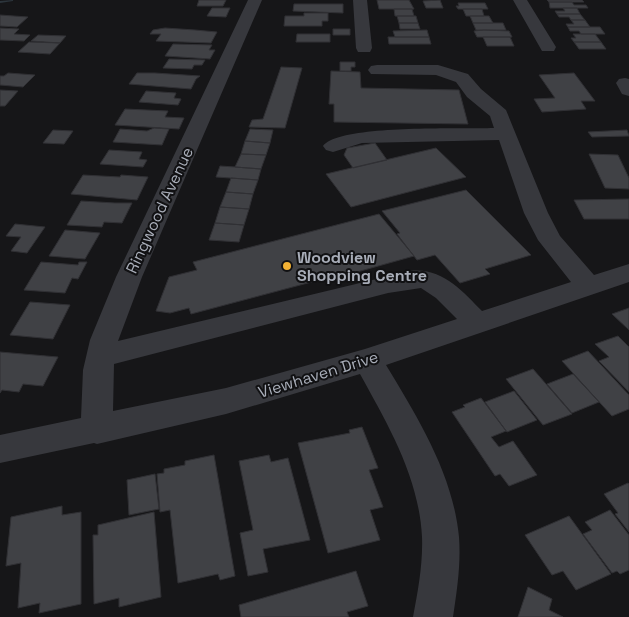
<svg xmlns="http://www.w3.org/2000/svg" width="629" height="617" font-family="'Space Grotesk',sans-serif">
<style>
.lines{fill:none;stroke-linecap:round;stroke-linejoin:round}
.stream{fill:#2c353c;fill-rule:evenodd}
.building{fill:#404145;stroke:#303034}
.minor{fill:#37383d;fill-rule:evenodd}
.poi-dot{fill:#f2b134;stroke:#111113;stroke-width:2}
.labels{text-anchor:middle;stroke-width:4;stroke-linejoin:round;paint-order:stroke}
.street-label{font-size:16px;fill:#a8adb8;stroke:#111113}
.poi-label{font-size:16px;font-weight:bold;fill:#a8adb8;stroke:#111113;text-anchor:start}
</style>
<rect width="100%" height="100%" fill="#161618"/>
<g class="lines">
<path class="stream" d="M13 0V1L0 3V1Z"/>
</g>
<path class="building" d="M199 0H226L223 6H197Z
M377 0H409L414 9H379Z
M440 0 443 8H426L423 1Z
M547 0H582L584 2H549Z
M549 2H572L574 5H586L588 8H550Z
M458 3H485L488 9H458L456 6H459Z
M294 4H343V13L293 11Z
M212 8H230L226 17 207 16Z
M563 8H577L580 14H557L555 11H565Z
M394 9H412L414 16H395Z
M463 9H482L484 16H466Z
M304 13H328V21H322V26H284L285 16H304Z
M557 14H580L585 20H571L569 17H559Z
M0 15 28 17 17 27 0 26Z
M397 16H416L418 23H399Z
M470 16H489L493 23H473Z
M571 20H585L590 27H568L566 24H574Z
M399 23H418L420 29H400Z
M473 23H503L506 30H476Z
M568 27H600L605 34H581L579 31H570Z
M0 28 19 29 14 34 30 35 24 41 0 40Z
M165 28 195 30 217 32 211 43 156 41 161 34H150L153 30Z
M333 29H350V35H333Z
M427 30 429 37H395L393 31Z
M484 30 509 31 512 37H477L474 31Z
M297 34H330V42H296Z
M573 34H595L601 42H574L571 38H576Z
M38 35 66 36 60 43 31 41Z
M388 37H429L431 44H389Z
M483 37H510L514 46H487Z
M29 42 60 43 50 54 18 52Z
M574 42H601L606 49H579Z
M173 44 212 45 209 50H215L210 59 165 56Z
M169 59 205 60 202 65H194L192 69 163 68Z
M340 62H355V67H351V71H340Z
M281 67 302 68 285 128 249 127 252 120 263 119Z
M331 71 360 72 361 88 459 90 468 124 334 122V104H329Z
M8 73 35 75 23 87 0 85V76H4Z
M137 73H155L200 76 196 79 191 89 129 84Z
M574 73 595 101H581L586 109 542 112 534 99 555 98 539 75Z
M0 90 18 91 5 106H0Z
M146 91 176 93 174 98 181 99 178 105 139 102Z
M125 109 168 111 165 117 184 118 179 129 115 125Z
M154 128 169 129 162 145 113 142 120 129 147 131Z
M250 129 273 130 270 143 245 141Z
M53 130 73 131 64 144 43 143Z
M627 130 629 136 592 137 588 132Z
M245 141 270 143 266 155 241 154Z
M375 143 387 160 353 168 344 155 347 148Z
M436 148 466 177 351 207 326 174Z
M109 150 142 152 139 159 147 160 143 167 100 164Z
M241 154 266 155 261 169 235 167Z
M589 154 618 155 629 178V189L605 188Z
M220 166 235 167 261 169 258 180 216 177Z
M83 175 120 177 121 175 148 177 137 200 71 194Z
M231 178 258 180 253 194 226 192Z
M466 190 531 255 485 269 490 274 460 283 435 255 417 260 397 234 400 233 382 211Z
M226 192 253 194 249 209 220 207Z
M629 199V219H584L574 200Z
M81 201 115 203H132L122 223 104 222 102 227 67 225Z
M220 207 249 209 244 225 215 223Z
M379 214 414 256 339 277 338 275 191 314 189 308 170 313 156 311 169 277 197 270 193 262Z
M215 223 244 225 239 242 209 240Z
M15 224 45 227 27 253 11 251 21 237 6 236Z
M65 230 100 233 85 259 49 256Z
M41 262 78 265 79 262H87L78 279 72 278 65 293 24 290Z
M30 302 70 305 53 339 10 335Z
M629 308V330L612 314Z
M618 336 629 347V392L599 361 609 357 595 344Z
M588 351 629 395V409L612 416 562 361Z
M0 352 58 357 43 386 23 384 19 392 2 390 0 393Z
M533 369 572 414 543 425 506 379Z
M573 374 599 402 572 413 547 384Z
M514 391 537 420 507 432 485 402Z
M481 398 506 431 491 437 499 447 513 441 537 475 509 486 500 474 495 476 452 412 465 407 463 405Z
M362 427 378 468 369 470 383 507 370 510 380 540 328 553 298 443 350 433 349 430Z
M214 455 235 576 220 580 218 574 178 583 170 510 160 512 157 474 164 473V469L185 465V461Z
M269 455 271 462 288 458 310 540 263 549 268 572 248 576 240 533 253 530 239 461Z
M155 474 159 509 129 515 127 480Z
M628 483 629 484V532L615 514 618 513 604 494Z
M62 506V515L81 512V604L39 613 40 603 18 608 21 563 6 566 11 517Z
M610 510 629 535V570L620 574 617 571 612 573 583 534 592 530 585 522Z
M154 512 161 597 119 607V598L94 604 93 535H98V525Z
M569 516 611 574 576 590 563 571 552 575 525 535Z
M356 571 368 606 347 612 349 617H241L239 605Z
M528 587 552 599 549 610 563 617H518Z"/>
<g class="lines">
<path class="minor" d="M248 0H262L142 277 118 341 410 271C442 267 462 291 482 311L571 282 538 240 524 213 499 140 362 143 333 152 326 150 323 146C338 124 464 129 494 128L490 116 467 97 456 82 436 75 371 74 368 70 371 66 377 65H438L468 74 481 89 506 110 548 213 560 236 594 275 629 264V282L386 365C418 418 453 474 459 537 461 564 457 591 453 617H413C418 591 423 564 422 537 419 477 388 425 360 374L226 414 97 444 94 443 0 463V435L81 418 83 370 90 340 116 277ZM421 288 436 298 457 319 365 349 226 388 113 411 114 364 388 293Z
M353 0H367L372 48 370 52H358L356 48Z
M513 0H527L556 47 554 51H542Z
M625 78 629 79V96L622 94 616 83 619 79Z"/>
</g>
<circle class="poi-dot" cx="287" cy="266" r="5"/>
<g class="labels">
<g class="street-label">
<text transform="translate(159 210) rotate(-65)" y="6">Ringwood Avenue</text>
<text transform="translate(318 374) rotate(-17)" y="6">Viewhaven Drive</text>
</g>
<g class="poi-label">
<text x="297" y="263">Woodview<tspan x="297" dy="18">Shopping Centre</tspan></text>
</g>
</g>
</svg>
